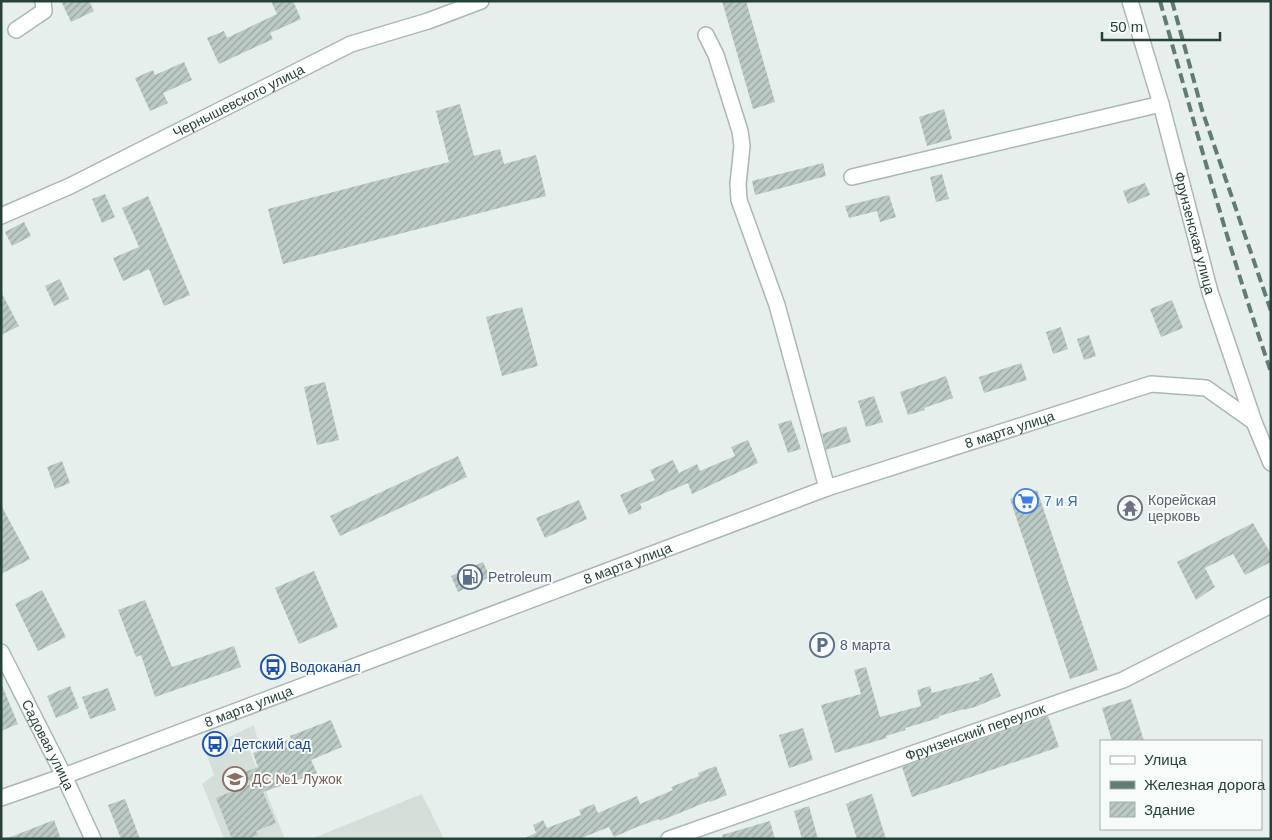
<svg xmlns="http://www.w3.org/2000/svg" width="1272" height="840" font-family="Arial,sans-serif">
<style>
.built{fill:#d4dfda}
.building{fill:url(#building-hatch)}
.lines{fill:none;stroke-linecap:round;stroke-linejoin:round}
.minor-casing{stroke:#a8b8b2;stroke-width:18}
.minor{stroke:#fff;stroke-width:15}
.rail{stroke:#5f7d75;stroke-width:4;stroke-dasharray:10 5;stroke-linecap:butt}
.labels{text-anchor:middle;stroke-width:4;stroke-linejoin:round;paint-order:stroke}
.street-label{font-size:14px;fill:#24423a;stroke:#f7fbf9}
.worship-label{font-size:14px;fill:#5b616d;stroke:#f7fbf9;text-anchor:start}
.shop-label{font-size:14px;fill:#366cbe;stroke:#f7fbf9;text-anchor:start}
.service-label{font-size:14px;fill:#4e5e75;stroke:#f7fbf9;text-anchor:start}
.transit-label{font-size:14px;fill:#164399;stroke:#f7fbf9;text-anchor:start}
.education-label{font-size:14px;fill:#785e54;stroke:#f7fbf9;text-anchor:start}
</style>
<defs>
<pattern id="building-hatch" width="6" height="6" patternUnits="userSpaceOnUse" patternTransform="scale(1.25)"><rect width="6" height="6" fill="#bbcac4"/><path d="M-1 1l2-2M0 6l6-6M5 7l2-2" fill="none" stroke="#98a6a0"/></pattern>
</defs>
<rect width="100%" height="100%" fill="#e6efeb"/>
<path class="built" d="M254 725 259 745 249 749 285 839H224L202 784 214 775 205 749Z
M422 794 444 839H311Z"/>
<path class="building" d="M61 1H89L94 11 71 22Z
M271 1H293L301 19 270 33 273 39 219 64 207 38 224 31 227 38 277 14Z
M722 1H746L775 102 753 109Z
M184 62 192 80 163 93 168 103 150 111 135 78 153 70 155 75Z
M460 104 474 156 500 149 504 164 536 155 546 196 283 264 268 209 449 162 436 111Z
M944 109 952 139 927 146 919 117Z
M823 163 826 176 755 195 752 181Z
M942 174 949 199 936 202 930 177Z
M1145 183 1150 195 1128 204 1123 191Z
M105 194 115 217 102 223 92 199Z
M889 195 896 217 880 222 877 211 849 218 845 206Z
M148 196 190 295 164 306 149 269 123 281 113 258 139 247 122 208Z
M24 222 31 236 12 246 5 232Z
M60 279 69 299 54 306 45 286Z
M1 292 19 326 1 335Z
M1172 300 1183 328 1161 337 1150 309Z
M522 307 538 366 502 376 486 317Z
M1061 327 1068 349 1053 354 1046 332Z
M1089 335 1096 356 1084 360 1077 339Z
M1021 363 1027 380 984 393 979 377Z
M946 376 953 398 924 408 925 410 908 415 900 392Z
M325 382 339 440 317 445 304 387Z
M874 396 883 422 866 427 858 401Z
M791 420 801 449 788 453 778 424Z
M846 426 851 442 826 450 822 434Z
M748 440 758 463 692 494 688 483 640 504 642 509 629 515 620 495 655 480 650 470 673 460 679 473 697 464 700 471 735 456 731 447Z
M458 456 467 477 340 536 330 516Z
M62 461 70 483 55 489 47 467Z
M1037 490 1098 670 1070 679 1010 499Z
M579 500 587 519 545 538 536 518Z
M1 505 30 559 1 574Z
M1253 523 1271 554V562L1245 575 1233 554 1205 568 1215 587 1196 600 1177 562Z
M483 562 490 577 458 592 451 576Z
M314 571 338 627 299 644 275 588Z
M42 590 66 637 38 651 15 604Z
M145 600 172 667 234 646 241 667 155 697 141 655 136 657 118 610Z
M866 667 880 717 921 706 917 690 930 686 932 693 980 680 979 678 992 673 1001 696 975 707 964 710V709L939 716V718L905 728 906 730 886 736 887 738 835 753 821 705 861 694 854 670Z
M1 683 18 724 1 731Z
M70 686 79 708 56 718 47 696Z
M108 688 116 710 90 719 82 697Z
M1131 699 1144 741H1112L1102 708Z
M1048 716 1059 747 912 797 902 767Z
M331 720 342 747 311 760 317 773 263 792 276 823 256 831 258 835 248 839H232L216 798 250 784 245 772 258 767 253 753 291 739 290 736Z
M803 728 813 760 789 768 779 735Z
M716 766 727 795 710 802 709 801 660 821 659 819 637 827 614 837 609 827 579 839H523L536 833 533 825 543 820 547 828 581 815 579 810 594 804 598 813 637 796 640 804 673 790 671 787 699 776 698 773Z
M872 794 886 839H857L846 804 849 803V802Z
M125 799 140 839H121L108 805Z
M809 806 818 839H802L794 811Z
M54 820 61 839H8V838Z
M770 821 775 839H723L722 835Z"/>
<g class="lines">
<defs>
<g id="minor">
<path id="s1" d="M1130 1 1161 104 1210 292 1254 422 1271 463"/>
<path d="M16 30 44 11 43 1"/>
<path d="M706 35 716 55 740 131 742 146 738 184 739 200 777 305 827 488"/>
<path d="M852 177 1161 104"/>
<path id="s2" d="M1 216 70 186 351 44 428 21 481 1"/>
<path id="s3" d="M1 652 64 776 93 839"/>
<path id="s4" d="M1 798 64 776 827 488 1151 384 1206 388 1254 422"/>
<path id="s5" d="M669 839 1123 680 1271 605"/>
</g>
</defs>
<use href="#minor" class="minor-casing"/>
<use href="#minor" class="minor"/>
<path class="rail" d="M1160 1C1195 126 1229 250 1271 372
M1172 1 1202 110 1271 311"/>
</g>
<defs>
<symbol id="supermarket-ring" viewBox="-11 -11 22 22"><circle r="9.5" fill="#f7fbf9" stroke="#3f7fe0" stroke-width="1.5"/><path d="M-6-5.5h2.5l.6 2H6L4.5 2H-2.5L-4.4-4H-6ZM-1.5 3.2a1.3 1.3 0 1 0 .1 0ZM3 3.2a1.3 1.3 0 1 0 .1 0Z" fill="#3f7fe0"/></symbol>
<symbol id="temple-ring" viewBox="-11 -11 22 22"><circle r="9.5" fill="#f7fbf9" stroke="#6b7280" stroke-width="1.5"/><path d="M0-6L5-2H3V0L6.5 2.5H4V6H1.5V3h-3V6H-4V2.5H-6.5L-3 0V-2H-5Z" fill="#6b7280"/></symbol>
<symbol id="fuel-ring" viewBox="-11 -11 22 22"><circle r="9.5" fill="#f7fbf9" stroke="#5c6f8a" stroke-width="1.5"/><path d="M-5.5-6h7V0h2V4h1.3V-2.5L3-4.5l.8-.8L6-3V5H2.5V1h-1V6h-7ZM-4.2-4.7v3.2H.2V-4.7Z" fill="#5c6f8a"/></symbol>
<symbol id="parking-ring" viewBox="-11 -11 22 22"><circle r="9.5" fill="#f7fbf9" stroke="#5c6f8a" stroke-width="1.5"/><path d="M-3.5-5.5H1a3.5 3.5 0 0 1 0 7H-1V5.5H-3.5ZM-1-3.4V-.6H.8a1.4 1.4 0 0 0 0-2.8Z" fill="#5c6f8a"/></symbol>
<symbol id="bus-ring" viewBox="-11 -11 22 22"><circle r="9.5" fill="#f7fbf9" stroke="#1a4fb4" stroke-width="1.5"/><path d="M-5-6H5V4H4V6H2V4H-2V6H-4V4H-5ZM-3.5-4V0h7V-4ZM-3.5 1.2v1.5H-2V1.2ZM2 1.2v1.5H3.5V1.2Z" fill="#1a4fb4"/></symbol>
<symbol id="school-ring" viewBox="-11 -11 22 22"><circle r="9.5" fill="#f7fbf9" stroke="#8d6e63" stroke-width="1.5"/><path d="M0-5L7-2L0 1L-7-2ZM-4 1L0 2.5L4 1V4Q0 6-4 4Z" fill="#8d6e63"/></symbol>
</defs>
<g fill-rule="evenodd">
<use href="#supermarket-ring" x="1012" y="487" width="28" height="28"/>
<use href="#temple-ring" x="1116" y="494" width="28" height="28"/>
<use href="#fuel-ring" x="456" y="563" width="28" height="28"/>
<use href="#parking-ring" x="808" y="631" width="28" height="28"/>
<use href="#bus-ring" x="259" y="653" width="28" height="28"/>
<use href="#bus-ring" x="201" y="730" width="28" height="28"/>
<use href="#school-ring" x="221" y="765" width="28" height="28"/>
</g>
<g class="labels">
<g class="street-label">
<text dy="5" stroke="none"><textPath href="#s2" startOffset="264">Чернышевского улица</textPath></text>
<text dy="5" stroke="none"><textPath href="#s1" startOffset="241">Фрунзенская улица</textPath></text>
<text dy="5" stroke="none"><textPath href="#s4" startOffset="1074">8 марта улица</textPath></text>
<text dy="5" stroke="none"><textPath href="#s4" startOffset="669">8 марта улица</textPath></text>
<text dy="5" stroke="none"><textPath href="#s4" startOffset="264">8 марта улица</textPath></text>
<text dy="5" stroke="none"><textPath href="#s5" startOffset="324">Фрунзенский переулок</textPath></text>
<text dy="5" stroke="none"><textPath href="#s3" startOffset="104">Садовая улица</textPath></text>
</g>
<g class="worship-label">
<text x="1148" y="505">Корейская<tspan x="1148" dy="16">церковь</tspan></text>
</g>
<g class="shop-label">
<text x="1044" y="506">7 и Я</text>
</g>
<g class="service-label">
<text x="488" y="582">Petroleum</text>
<text x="840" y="650">8 марта</text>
</g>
<g class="transit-label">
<text x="290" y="672">Водоканал</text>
<text x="232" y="749">Детский сад</text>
</g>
<g class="education-label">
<text x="252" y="784">ДС №1 Лужок</text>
</g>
</g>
<rect width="1272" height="840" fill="none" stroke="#24423a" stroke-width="5"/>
<rect x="1100" y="740" width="162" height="90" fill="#f7fbf9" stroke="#a3b1ad"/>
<rect x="1110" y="756" width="25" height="8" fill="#ffffff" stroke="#a3b1ad"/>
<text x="1144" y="765" font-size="15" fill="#24423a">Улица</text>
<rect x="1110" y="781" width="25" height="8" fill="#5f7d75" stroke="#a3b1ad"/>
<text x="1144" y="790" font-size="15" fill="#24423a">Железная дорога</text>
<rect x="1110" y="802" width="25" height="15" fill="url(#building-hatch)" stroke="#a3b1ad"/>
<text x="1144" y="815" font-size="15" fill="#24423a">Здание</text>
<path d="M1102 32v8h118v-8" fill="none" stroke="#24423a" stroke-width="2.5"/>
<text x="1110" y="32" font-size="15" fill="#24423a" stroke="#f7fbf9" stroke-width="4" paint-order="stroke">50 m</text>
</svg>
